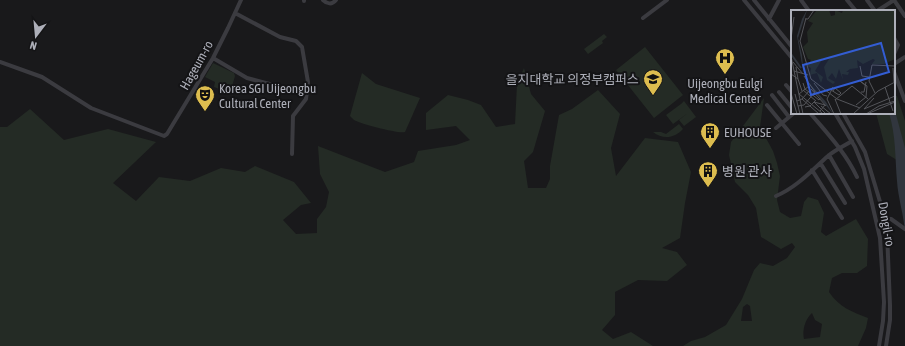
<svg xmlns="http://www.w3.org/2000/svg" width="905" height="346" font-family="'Asap Condensed','Noto Sans KR',sans-serif">
<style>
.green{fill:#242b25;fill-rule:evenodd}
.water{fill:#31363e}
.lines{fill:none;stroke-linecap:round;stroke-linejoin:round}
.minor{stroke:#3b3b40;stroke-width:4}
.labels{text-anchor:middle;stroke-width:4;stroke-linejoin:round;paint-order:stroke}
.street-label{font-size:13px;fill:#adafb9;stroke:#141416}
.poi-label{font-size:13px;fill:#adafb9;stroke:#141416;text-anchor:start}
.inset-river{fill:none;stroke:#31363e;stroke-width:2}
.inset-road{fill:none;stroke:#54555a;stroke-width:1}
.view{fill:#335dd3;fill-opacity:0.15;stroke:#335dd3;stroke-width:2}
.inset-edge{fill:none;stroke:#adafb9;stroke-width:2}
</style>
<rect width="100%" height="100%" fill="#19191b"/>
<path class="green" d="M604 34 607 37 602 41 603 43 588 54 584 49Z
M645 47 683 95 654 118 616 70Z
M213 63 234 73 235 76 230 93 214 87 215 82 205 77Z
M524 68 531 94 545 111 533 152 524 161 528 188H546L550 179V166L559 115 572 109 598 90 620 114 611 148 616 176 645 138 678 142 691 172 685 203 680 238 662 248 677 252 687 265 667 281 638 280 615 292V315L602 330 613 339 631 332 653 346H0V127H7L30 109 64 140 108 129 156 142 113 183 136 201 159 177 190 181 221 168 245 172 255 166 294 182 311 203 301 205 283 220 296 234 317 233V219L326 207 329 192 320 174 318 146 385 172 414 162 418 151 456 145 470 140 456 126 426 130V113L448 95 468 100 481 105 496 127 515 124 517 84Z
M362 73 376 84 420 98 405 132C399 134 361 124 354 120 352 118 352 118 350 116Z
M894 96H897L905 121V165L887 154 876 113H894Z
M764 98 760 127 773 151 777 163 780 176 777 200 780 212 790 218 801 216 804 202 808 197 818 200 824 213 821 232 826 236 856 219 868 239 867 266 857 273H842L832 278 829 292C839 307 852 312 868 318L866 328 858 346H683L691 341 705 337 726 325 742 299 754 270 760 263 773 266 787 258 795 247 792 243 781 249 761 237 756 208 748 195 735 182 729 155 731 142ZM747 304 750 306 752 321H741L743 307ZM812 313 815 320 822 324 820 337 804 339C802 331 805 319 812 313Z
M684 101 696 117 684 126 679 120 688 113 681 104Z
M681 104 688 113 673 124 666 115Z
M679 124 683 129C675 138 663 140 653 132H661L666 134Z"/>
<path class="water" d="M894 107 905 148V233C904 215 898 198 897 181 895 157 896 136 889 113H894Z"/>
<g class="lines">
<path class="minor" d="M304 0V1
M323 0C327 4 332 5 336 0
M744 0 792 58
M754 0 792 47
M801 0 809 11
M847 0 856 11
M867 0 875 11
M894 0 905 16
M877 11 894 0
M235 13 280 37 296 41 302 47 308 82 306 99 293 116 292 154
M643 18 667 0
M769 19 779 0
M894 38 898 45 894 54
M213 58 247 78 307 94
M0 62 42 77 91 108 164 136 167 134 213 58 228 28 241 0
M894 64 905 57
M894 72 905 101
M786 85 792 92
M779 92 792 108
M772 95 789 117
M767 105 799 144
M810 113C827 133 846 153 857 177
M835 113 855 147 864 169 880 238 884 302 883 321 879 346
M843 113 865 152 881 205 887 232 890 305V320L886 346
M776 128 794 113
M829 155 853 197
M821 164 845 203
M812 170 842 218
M776 196C797 187 811 171 828 156 835 150 844 146 852 141
M883 218 891 219 905 229"/>
</g>
<defs>
<symbol id="hospital-pin" viewBox="-11 -11 22 30"><path d="M0 17L-7.5 6A9.5 9.5 0 1 1 7.5 6Z" fill="#ddbd4f" stroke="#141416"/><path d="M-5-5h3v3.5h4V-5h3V5h-3V1.5h-4V5h-3Z" fill="#111"/></symbol>
<symbol id="university-pin" viewBox="-11 -11 22 30"><path d="M0 17L-7.5 6A9.5 9.5 0 1 1 7.5 6Z" fill="#ddbd4f" stroke="#141416"/><path d="M0-5L7-2L0 1L-7-2ZM-4 1L0 2.5L4 1V4Q0 6-4 4Z" fill="#111"/></symbol>
<symbol id="theatre-pin" viewBox="-11 -11 22 30"><path d="M0 17L-7.5 6A9.5 9.5 0 1 1 7.5 6Z" fill="#ddbd4f" stroke="#141416"/><path d="M-5-5.5Q0-4 5-5.5V0Q5 5 0 6Q-5 5-5 0ZM-3.3-2.5H-1v1.5H-3.3ZM1-2.5H3.3v1.5H1ZM-2.8 1Q0 5.5 2.8 1Z" fill="#111"/></symbol>
<symbol id="building-pin" viewBox="-11 -11 22 30"><path d="M0 17L-7.5 6A9.5 9.5 0 1 1 7.5 6Z" fill="#ddbd4f" stroke="#141416"/><path d="M-4-6H4V6H1V3H-1V6H-4ZM-2.5-4.3h1.7v1.8h-1.7ZM.8-4.3h1.7v1.8H.8ZM-2.5-1h1.7V.8h-1.7ZM.8-1h1.7V.8H.8Z" fill="#111"/></symbol>
</defs>
<g fill-rule="evenodd">
<use href="#hospital-pin" x="714" y="47" width="22" height="30"/>
<use href="#university-pin" x="642" y="68" width="22" height="30"/>
<use href="#theatre-pin" x="194" y="84" width="22" height="30"/>
<use href="#building-pin" x="699" y="121" width="22" height="30"/>
<use href="#building-pin" x="697" y="160" width="22" height="30"/>
</g>
<g class="labels">
<g class="street-label">
<text transform="translate(196 65) rotate(-61)" y="5">Hageum-ro</text>
<text transform="translate(887 224) rotate(80)" y="5">Dongil-ro</text>
</g>
<g class="poi-label">
<text x="639" y="84" text-anchor="end">을지대학교 의정부캠퍼스</text>
<text x="725" y="88" text-anchor="middle">Uijeongbu Eulgi<tspan x="725" dy="15">Medical Center</tspan></text>
<text x="219" y="93">Korea SGI Uijeongbu<tspan x="219" dy="15">Cultural Center</tspan></text>
<text x="724" y="137">EUHOUSE</text>
<text x="722" y="176">병원 관사</text>
</g>
</g>
<g transform="translate(791 10)">
<rect width="104" height="104" fill="#19191b"/>
<path d="M26 0H38L40 6 44 5V0L51 3 52 0H104V49L93 54H81L84 50 82 49 72 54 66 50 67 58 59 59 55 62H58L57 65 51 64 52 70 48 59 45 69 41 63 37 68 44 72 42 74 36 70 33 57 38 49 32 48 24 61 32 67 30 73 26 63 19 65 20 58 16 56 20 50 17 49 12 37 17 32 16 22 22 13 17 11Z" fill="#242b25"/>
<path d="M16 0 7 28 11 45 12 57 18 73 35 92 42 104 20 77 12 60 6 26 11 9Z" fill="#31363e"/>
<path class="inset-river" d="M0 44 10 58"/>
<path class="inset-road" d="M2 0H17M15 8 9 31 20 69 46 89 69 98M15 9H17L23 0M0 29 3 7M0 46 12 104M2 52 12 64M69 56 71 66 78 67M5 57 7 69M102 58 103 72M3 61 17 65M0 64 7 69 11 81M12 73 14 79 28 90 29 88M23 73 32 85 36 86M75 76 69 71 76 76 75 87M42 77 36 89 43 104M94 77 102 101M20 79 35 96M12 80 25 91M40 80 48 85 50 83 44 78 42 81M70 82H73L75 72M0 83 6 104M84 83 78 71 81 55 104 56M4 84 9 104M8 84 31 103M8 84 18 76M11 89 28 104M44 89 50 104M44 90 61 76 77 89M6 91 11 89 18 81M23 92 34 95 29 101M23 92 35 104M65 95 75 87M7 96 13 95 24 82 13 66M30 96 40 104M14 97 19 96 24 91M73 99 104 86M73 99 83 88M62 104 87 81 104 72M75 104 88 96 104 91M76 104 104 92"/>
<path class="view" d="M90 33 98 62 20 85 12 55Z"/>
<rect width="104" height="104" class="inset-edge"/>
</g>
<g transform="translate(36 36) rotate(196)" stroke="#141416" stroke-width="3" paint-order="stroke">
<path d="M0-3L7 15L0 10L-7 15Z" fill="#adafb9"/>
<text y="-6" font-size="11" font-weight="bold" text-anchor="middle" fill="#adafb9">N</text>
</g>
</svg>
